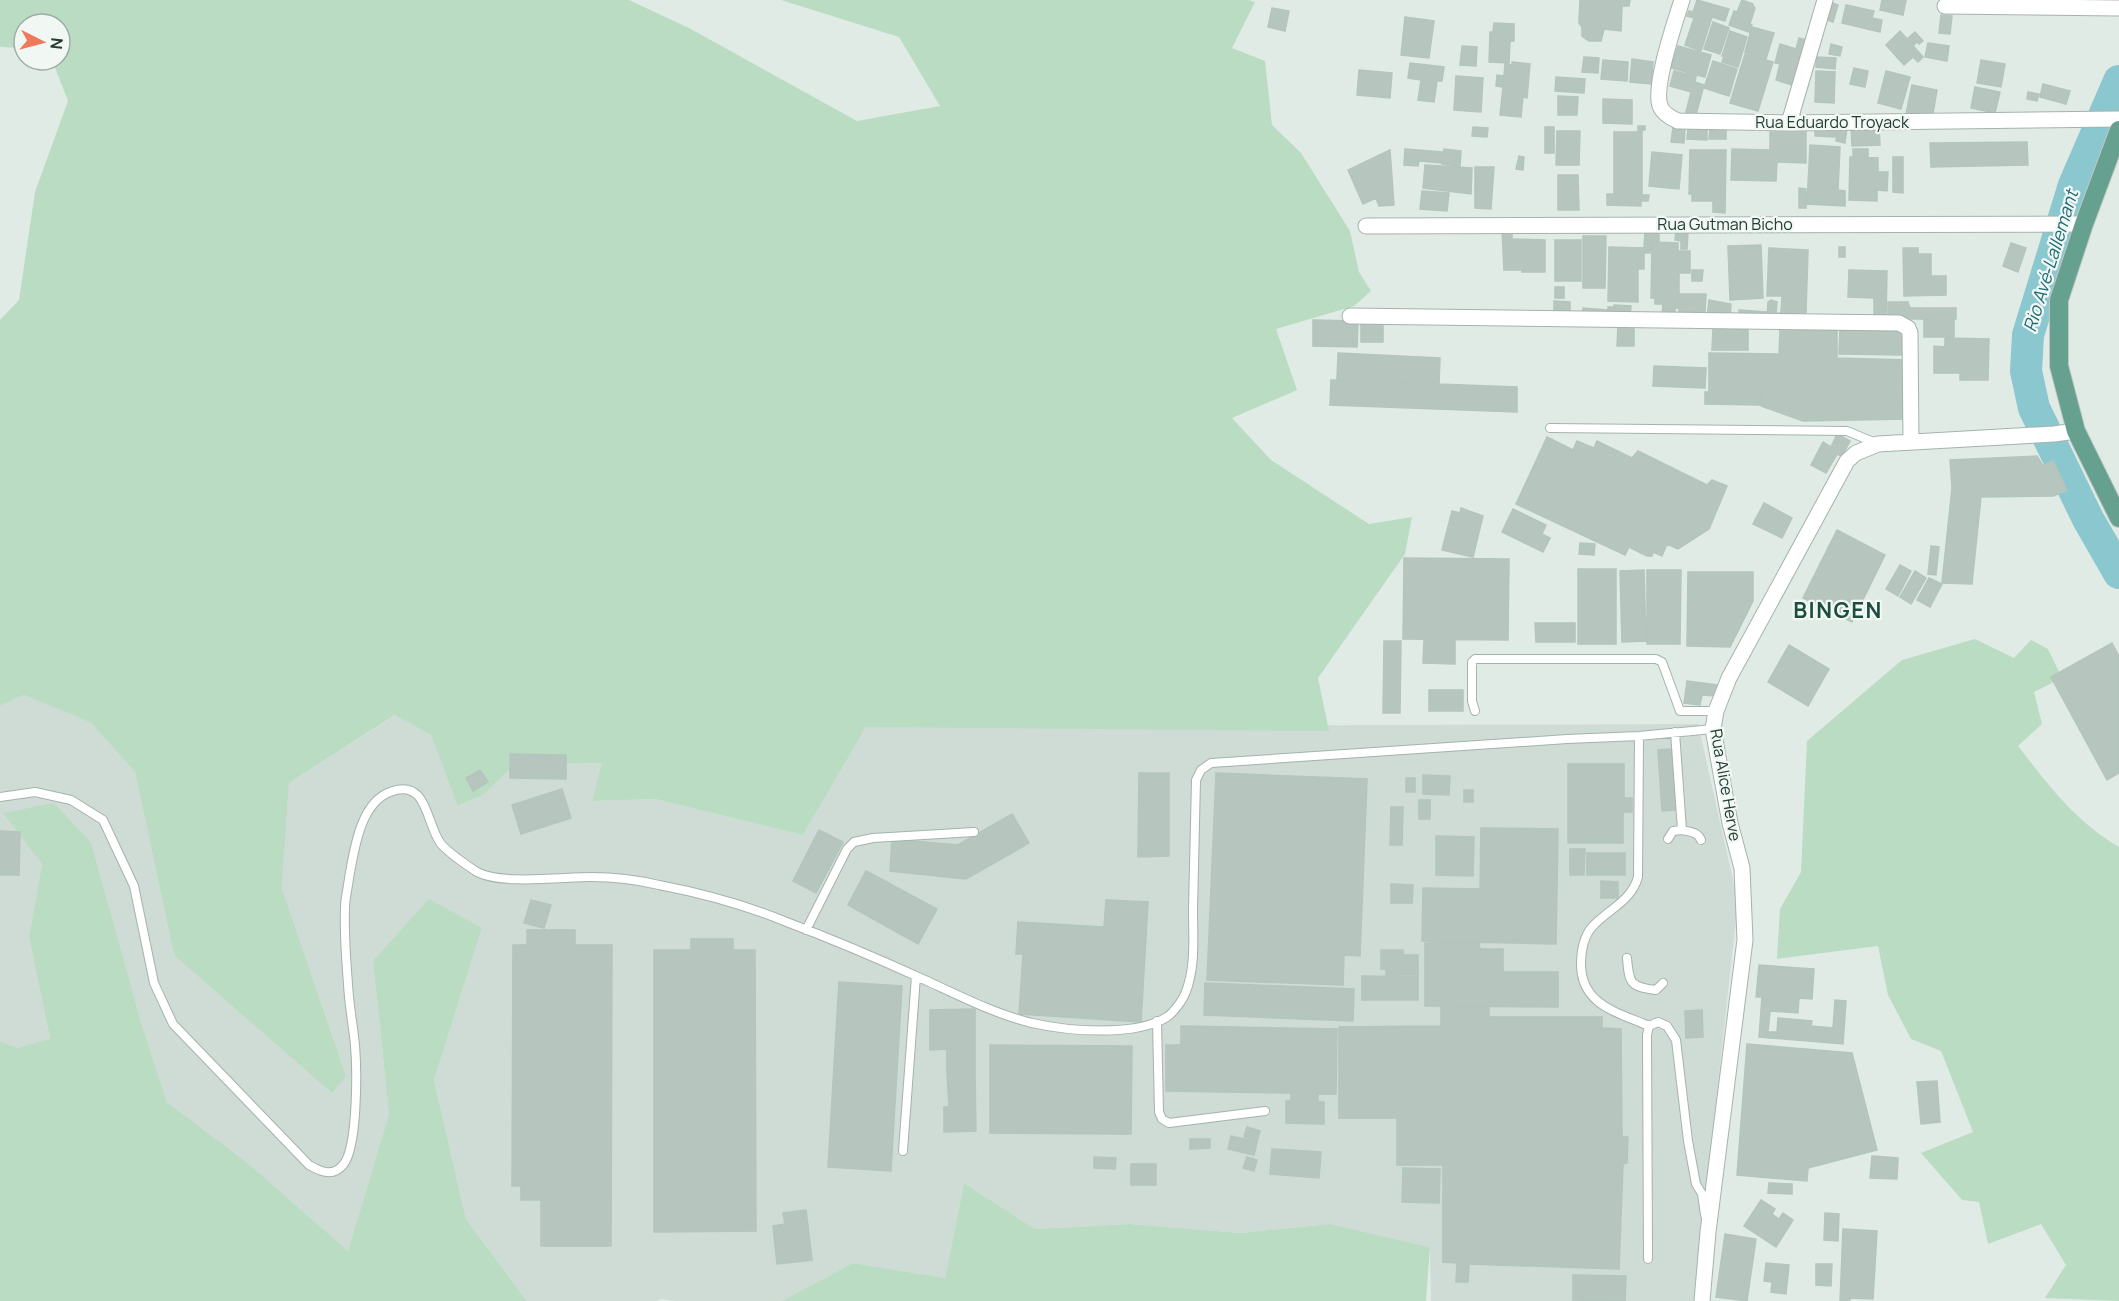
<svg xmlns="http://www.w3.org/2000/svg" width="2119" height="1301" font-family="Manrope,sans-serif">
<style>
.built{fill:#cfdbd5}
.green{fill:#badcc2}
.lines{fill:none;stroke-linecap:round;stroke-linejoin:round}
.river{stroke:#8ac7cf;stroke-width:32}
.building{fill:#b6c6bf;stroke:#b3c5bd;stroke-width:1.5}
.lane-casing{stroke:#a4b3ad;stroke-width:10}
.street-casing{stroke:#a4b3ad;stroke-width:17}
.primary-casing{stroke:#c1c8c6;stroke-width:20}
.lane{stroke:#fff;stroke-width:8}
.street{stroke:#fff;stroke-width:15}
.primary{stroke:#66a08f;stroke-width:18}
.labels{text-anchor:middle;stroke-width:4.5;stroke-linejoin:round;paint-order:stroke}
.street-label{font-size:16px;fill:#223b33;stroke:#f1f8f4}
.water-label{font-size:18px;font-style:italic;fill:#1d6b76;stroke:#f1f8f4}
.district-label{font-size:22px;font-weight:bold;letter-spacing:1.5px;fill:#1e4d40;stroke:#f1f8f4}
</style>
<rect width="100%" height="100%" fill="#e1ebe6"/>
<path class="built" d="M24 695 91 723 135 772 174 955 346 1076 282 888 289 783 396 715 431 735 459 806 483 795 514 765 603 763 592 801 655 799 803 835 866 727 1698 724 1738 902 1694 1301H1431L1430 1247 1330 1224 1241 1233 1130 1224 1035 1229 964 1183 945 1278 853 1263 784 1300 778 1301H675L661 1299 658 1301H527L466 1219 434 1080 482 928 373 961 389 1114 348 1251 249 1164 167 1102 140 1019 54 804 4 813 42 864 29 937 50 1040 17 1048 0 1041V706Z"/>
<path class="green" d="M0 0H629L689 28 857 121 940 106 899 37 781 0H1248L1255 2 1232 48 1265 61 1272 125 1301 153 1350 231 1359 272 1371 291 1354 306 1276 329 1297 390 1232 418 1271 460 1369 524 1412 517 1405 554 1318 678 1329 731 866 727 803 835 655 799 592 801 602 763 514 765 483 795 458 806 431 735 395 715 289 783 282 888 346 1076 332 1093 174 955 135 772 91 723 24 695 0 706V320L19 300 35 192 68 101 52 60H60V24H24V48L0 47Z
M1975 639 2014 658 2031 640 2048 649 2062 678 2034 692 2042 724 2018 746C2049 786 2075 821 2119 847V1301L2045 1298 2066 1265 2041 1224 1988 1244 1979 1202 1962 1200 1921 1153 1973 1132 1941 1051 1911 1039 1888 995 1878 946 1777 959 1780 909 1801 872 1807 741 1902 660Z
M54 803 91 843 140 1019 167 1102 249 1164 348 1251 389 1114 373 961 429 899 482 928 434 1080 466 1219 527 1301H0V1041L17 1048 50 1039 29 937 42 864 3 813Z
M964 1183 1035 1229 1130 1224 1241 1233 1330 1224 1430 1247 1426 1301H778L784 1300 853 1263 945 1278Z"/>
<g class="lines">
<path class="river" d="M2119 81 2074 185 2028 335 2026 371 2034 408 2088 519 2119 573"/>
</g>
<path class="building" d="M1580 0H1630L1629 6H1622L1621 31 1604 29 1601 41H1589L1582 36V27L1579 23Z
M1697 0 1729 9 1725 21 1712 17 1701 51 1685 45 1694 18 1687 16 1689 11 1693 12Z
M1742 0 1753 4V6L1755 8 1750 24 1752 25 1749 32 1729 25 1734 11 1737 12Z
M1882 0H1906L1903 15 1880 10Z
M1832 3 1838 5 1833 22 1827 20Z
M1846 5 1874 11 1872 18 1882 20 1880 32 1842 23Z
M1272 8 1289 11 1285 31 1268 27Z
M1941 15 1952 16 1950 34 1939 33Z
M1405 17 1434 21 1429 58 1401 55Z
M1713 22 1729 28 1720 54 1704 49Z
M1494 23 1514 24V41H1510L1509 63 1489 62 1490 32H1493Z
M1752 27 1774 33 1766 59 1745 52Z
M1730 31 1747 37 1738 67 1722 62 1724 56H1722Z
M1900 31 1923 57 1918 62 1913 57 1904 65 1886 45Z
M1915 32 1923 41 1919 44 1917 42 1914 45 1908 38Z
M1799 38 1811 41 1799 87 1776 80 1780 64 1775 63 1780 44 1796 49Z
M1928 43 1949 46 1947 61 1925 57Z
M1831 44 1842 47 1840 56 1829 54Z
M1462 46 1477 47 1476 66 1460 65Z
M1678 46 1711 55 1705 77 1671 68Z
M1745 54 1773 62 1758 111 1730 103Z
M1584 57 1599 58 1598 73 1582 72Z
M1817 57 1836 58 1835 69 1816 67Z
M1632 59 1653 62 1651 84 1630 82Z
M1603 60 1628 62 1627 81 1601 79Z
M1981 60 2005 64 2001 87 1977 83Z
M1713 61 1737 69 1729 96 1704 88Z
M1512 62 1530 64 1527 98 1523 97 1521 117 1500 115 1503 87 1496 86 1497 75 1504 76 1505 64 1512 65Z
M1410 63 1444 67 1442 81H1437L1434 102 1418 100 1421 80 1408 78Z
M1854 68 1868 71 1865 87 1850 84Z
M1359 70 1392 73 1390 98 1357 95Z
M1674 71 1696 76 1695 82 1704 85 1696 115 1686 112 1691 92 1670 86Z
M1816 71 1835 72 1834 103 1815 102Z
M1886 71 1910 77 1901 109 1878 103Z
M1456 76 1483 78 1481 112 1454 110Z
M1556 77 1585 79 1584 93 1555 91Z
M2043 84 2070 91 2066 104 2040 97Z
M1912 85 1937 90 1932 119 1906 114Z
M1975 87 2000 92 1995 113 1971 108Z
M2028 92 2039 94 2037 101 2027 99Z
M1558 96 1578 97 1577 115H1558Z
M1603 99 1632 100V124L1603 123Z
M1638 126H1645V130H1642V195H1649L1648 201H1641V206L1607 205V194H1614V132H1638Z
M1879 126 1880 145 1852 146 1851 128Z
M1473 127 1488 128 1487 137 1472 136Z
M1545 127H1554V153H1545Z
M1673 127 1685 128 1684 143 1671 142Z
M1815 127 1836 128V137L1815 136Z
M1838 127 1847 128 1845 143 1836 141Z
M1688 128 1707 129V140L1687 139Z
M1710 128 1726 129V139H1709Z
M1557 131H1580L1579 165H1556Z
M1770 132H1806V163L1777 162 1776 181 1731 180 1732 149 1770 150Z
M2027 142 2028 165 1931 167 1930 143Z
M1810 145 1840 147 1838 190 1845 191V206L1807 204Z
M1405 149 1442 152 1441 163 1419 161 1418 166 1404 165Z
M1444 149 1461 151 1460 166 1442 164Z
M1853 149H1868V157H1853Z
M1390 150 1394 205 1379 206 1376 198 1363 204 1348 170Z
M1690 150H1726L1725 213 1713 212V201H1692V194H1689Z
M1652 152 1682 155 1679 189 1649 186Z
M1519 156 1524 157 1523 170 1516 169Z
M1850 157 1878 158V172H1888L1887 191 1877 190V201L1849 200Z
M1893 157H1903V193L1893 192Z
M1425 165 1472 168 1471 194 1423 188Z
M1475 167H1494L1491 209 1475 208Z
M1558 175H1578L1579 210H1558Z
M1799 188 1806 189V208H1799Z
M1422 191 1449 193 1447 211 1420 209Z
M1502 231H1512V239L1545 240V272H1522V270H1504Z
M1645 232 1659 233V241H1651L1650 253H1645L1646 248H1644Z
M1676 232 1688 233 1687 249H1681V241L1675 240Z
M1583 236H1606L1605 288H1583Z
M1555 240H1581V281H1555Z
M1652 242 1678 243V251H1690V273H1679V294H1706L1705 312H1679V308H1675V315H1662L1663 304H1655V298H1651Z
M2011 243 2026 248 2018 272 2003 266Z
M1761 245 1763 298 1730 300 1728 246Z
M1609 247 1644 248V269H1638V302L1608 301Z
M1839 247H1845V257H1839Z
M1769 248 1808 250 1806 313 1781 312 1782 296H1767Z
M1903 248H1918V254H1931V276H1946V295L1904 296Z
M1692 270H1703L1702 281H1692Z
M1849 270 1887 271 1886 319H1874V298L1848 297Z
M1555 287H1564V298H1555Z
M1709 300 1731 304 1730 320 1707 319Z
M1771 300 1777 302 1776 313 1795 314 1794 317 1767 319 1768 302Z
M1554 301 1570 302V317H1554Z
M1888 302H1908L1910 308H1956V319H1888Z
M1614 305 1631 306 1630 316H1582L1583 308 1608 310V307H1614Z
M1739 310 1767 312 1766 319 1739 317Z
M1924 319 1954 320V337H1924Z
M1313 320 1358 321 1357 347 1313 346Z
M1361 321H1383V342H1361Z
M1618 326H1634V346H1617Z
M1713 329H1748V350H1712Z
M1780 329 1837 330V358L1909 360 1907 419 1803 421 1761 406V392L1709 391V353L1779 354Z
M1840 329 1902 331V355L1839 354Z
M1945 338 1989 339 1988 380H1960V373H1934V346L1945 347Z
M1338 353 1440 358 1439 384 1337 379Z
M1654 366 1706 368 1705 388 1653 386Z
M1331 380 1517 387V412L1330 405Z
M1705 392 1760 393V405L1705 404Z
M1837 434 1850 441 1842 456 1837 454 1826 473 1811 465 1823 442 1831 447Z
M1547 437 1573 450 1577 441 1594 448 1597 441 1632 458 1638 451 1707 485 1712 480 1727 486 1709 529 1678 549 1667 544 1662 556 1653 552 1652 556H1647L1629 547 1625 555 1516 504Z
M2037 456 2043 466 2053 461 2067 490 2053 496 1981 497 1972 584 1942 583 1952 488 1950 460Z
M1764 503 1792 518 1782 538 1753 524Z
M1461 508 1483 516 1473 557 1442 550 1452 511 1460 513Z
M1513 509 1546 525 1542 534 1550 538 1543 552 1502 532Z
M1837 530 1885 555 1852 622 1803 598Z
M1580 543 1595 544 1594 555 1579 554Z
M1931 546 1939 547 1936 575 1928 574Z
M1404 558 1509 559 1508 640 1403 639Z
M1900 565 1911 571 1898 596 1886 589Z
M1578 569H1616V644H1578Z
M1644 570 1646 641 1622 642 1620 571Z
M1647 570H1681L1680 644H1647Z
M1915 571 1926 578 1911 604 1900 597Z
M1688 572H1753V601L1730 647 1687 646Z
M1929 578 1942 584 1930 607 1917 600Z
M1535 623H1575V642H1536Z
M1424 640 1455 641V664L1423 663Z
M1384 641H1401L1400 713H1383Z
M2112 643 2119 656V773L2107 780 2051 677Z
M1789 645 1829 669 1808 706 1768 682Z
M1687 681 1717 685 1715 696 1702 695 1700 705 1684 703Z
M1429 690H1463V711H1429Z
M1671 749 1675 810 1662 811 1658 750Z
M510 754 566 755V779L510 778Z
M1568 764H1624V798H1632V812H1623V843H1568Z
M480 770 488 782 473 791 466 778Z
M1139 773H1169V856L1138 857Z
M1216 773 1367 779 1360 956 1344 955 1343 985 1207 980Z
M1423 775 1450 776 1449 795 1423 794Z
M1406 778H1415V792H1406Z
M562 789 571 818 521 834 512 805Z
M1464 790H1473V802H1464Z
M1419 800H1430V819H1419Z
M1391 807H1403L1402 845H1390Z
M1012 814 1029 843 966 879 890 871 892 839 958 845Z
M1481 828 1558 829 1556 944 1422 941 1423 888 1480 889Z
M819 830 843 842 816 893 793 881Z
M0 831 20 832 19 875H0Z
M1436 836 1474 837 1473 876 1436 875Z
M1570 849H1585L1584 875H1570Z
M1587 853H1625V875H1587Z
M866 871 937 909 918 944 848 905Z
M1601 881 1618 882V898H1601Z
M1391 884 1413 885 1412 903H1391Z
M531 900 551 905 544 928 524 923Z
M1106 900 1148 902 1141 1022 1019 1014 1023 954H1016L1018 922 1104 927Z
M527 930H575V945H612L611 1246H541V1200H521V1186H512L513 945H527Z
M691 939H733V950H755L756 1231 654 1232V950H691Z
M1425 943H1479L1480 949H1503V972H1558V1007L1425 1006Z
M1381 950H1403V955H1418V975H1386V969H1381Z
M1759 965 1814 969 1812 999 1799 998 1798 1013 1770 1011 1768 1032H1777L1778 1018 1812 1021 1811 1026 1833 1028 1835 1000 1846 1001 1843 1044 1759 1037 1762 997H1756Z
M1362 976 1418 977V1000H1362Z
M839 982 902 986 891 1171 828 1167Z
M1205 983 1354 989 1353 1021 1204 1015Z
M1441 1007H1489V1017H1602V1028L1621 1029 1622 1137H1628L1627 1163 1623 1164 1619 1269 1469 1264 1468 1282H1456L1457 1263 1443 1262V1165H1397V1118H1339V1027L1441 1026Z
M975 1009V1073H947V1049L930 1050V1010Z
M1702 1010 1703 1037 1686 1038 1685 1011Z
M1181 1026 1337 1029 1336 1094H1318V1102H1324V1124L1286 1123V1101H1291V1093L1166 1091V1045H1181Z
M1747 1044 1852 1053 1877 1150 1808 1168 1807 1181 1737 1175Z
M990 1045 1132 1046 1131 1134 990 1133Z
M947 1073H975L976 1131 944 1132V1107H949Z
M1937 1081 1940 1122 1921 1124 1917 1082Z
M1247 1127 1260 1131 1257 1141 1244 1137Z
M1231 1136 1257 1142 1254 1155 1228 1149Z
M1190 1139H1210V1148L1190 1149Z
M1272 1149 1321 1152 1319 1178 1270 1174Z
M1872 1156 1898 1158 1897 1179 1870 1178Z
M1094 1157 1116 1158 1115 1169 1094 1168Z
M1247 1157 1257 1160 1254 1171 1243 1168Z
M1131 1164H1156V1185H1131Z
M1403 1168 1440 1169 1439 1203 1402 1202Z
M1769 1183 1792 1184V1194L1768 1193Z
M1761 1200 1775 1209 1772 1214 1779 1219 1783 1213 1793 1220 1776 1247 1744 1226Z
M806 1210 812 1260 777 1264 773 1226 785 1224 783 1213Z
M1825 1213 1839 1214 1838 1241 1824 1240Z
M1843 1229 1877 1231 1873 1299 1850 1298V1301H1840Z
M1725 1234 1756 1239 1747 1301 1716 1297Z
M1766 1263 1789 1265 1786 1294 1771 1292 1772 1282 1764 1281Z
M1816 1264H1832L1831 1286 1816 1285Z
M1573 1275 1626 1276 1625 1301 1573 1300Z"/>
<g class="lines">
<defs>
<path id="lane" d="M1550 428 1847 431 1876 443
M1475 711 1472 701V662L1475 659H1656L1662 662 1680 711H1716
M1675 732 1682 830C1690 832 1698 832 1701 840
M1639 736 1638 877C1631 902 1608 909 1592 927 1584 936 1581 951 1581 962 1580 1005 1617 1012 1649 1026
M0 797 35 792 71 800 103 820 134 886 154 983 173 1024 309 1165C321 1172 333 1177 343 1165 358 1148 357 1069 355 1045 353 1025 349 1005 348 984 346 959 344 933 345 908 345 898 348 888 349 878 354 851 360 803 390 792 428 777 426 825 441 844 451 855 465 864 477 872 501 885 563 877 591 877 613 877 638 880 659 885 701 893 745 905 784 921 832 939 879 959 925 980 960 996 995 1014 1032 1023 1067 1031 1135 1037 1167 1017 1173 1013 1182 1001 1185 994 1196 968 1193 937 1193 910 1194 867 1195 824 1196 780L1201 770 1211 763 1567 739 1639 736 1713 729
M1668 839 1673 831 1682 830
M806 930 847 849 854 842 873 838 974 832
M1627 958C1629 983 1630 987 1656 990L1663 983
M1157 1021 1159 1112 1162 1119 1169 1123 1265 1111
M903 1151 916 976
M1648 1259 1647 1035 1649 1026 1658 1022 1667 1026 1676 1040 1688 1141 1696 1184 1702 1194 1705 1215"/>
<path id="street" d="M1682 0C1675 22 1653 86 1660 106 1663 114 1671 118 1678 121L1789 123 2119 119
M1945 6 2119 8
M1789 123 1825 0
M1366 226 2084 224
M1350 316 1899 323 1908 328 1910 333 1911 442
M1702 1301 1708 1232 1745 940 1742 868 1730 823 1713 729 1716 711 1729 678 1847 461 1856 453 1878 444 2054 434 2076 431"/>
<path id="primary" d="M2119 130 2084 224 2059 300V366L2076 431 2119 518"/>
</defs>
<use href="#lane" class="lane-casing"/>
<use href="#street" class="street-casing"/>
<use href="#primary" class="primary-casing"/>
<use href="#lane" class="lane"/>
<use href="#street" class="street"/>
<use href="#primary" class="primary"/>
</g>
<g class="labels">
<g class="street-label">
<text x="1832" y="128">Rua Eduardo Troyack</text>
<text x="1725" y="230">Rua Gutman Bicho</text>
<text transform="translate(1726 785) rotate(80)" y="6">Rua Alice Herve</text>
</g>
<g class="water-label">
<text transform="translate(2051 261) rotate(-73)" y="6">Rio Avé‐Lallemant</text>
</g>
<g class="district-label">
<text x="1838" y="618">BINGEN</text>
</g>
</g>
<g transform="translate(42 42) rotate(96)"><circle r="28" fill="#f1f8f4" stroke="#9eaca7" stroke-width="1.5"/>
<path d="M0-4.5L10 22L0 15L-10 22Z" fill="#ef795b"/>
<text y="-9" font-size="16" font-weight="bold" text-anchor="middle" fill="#223b33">N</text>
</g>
</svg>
